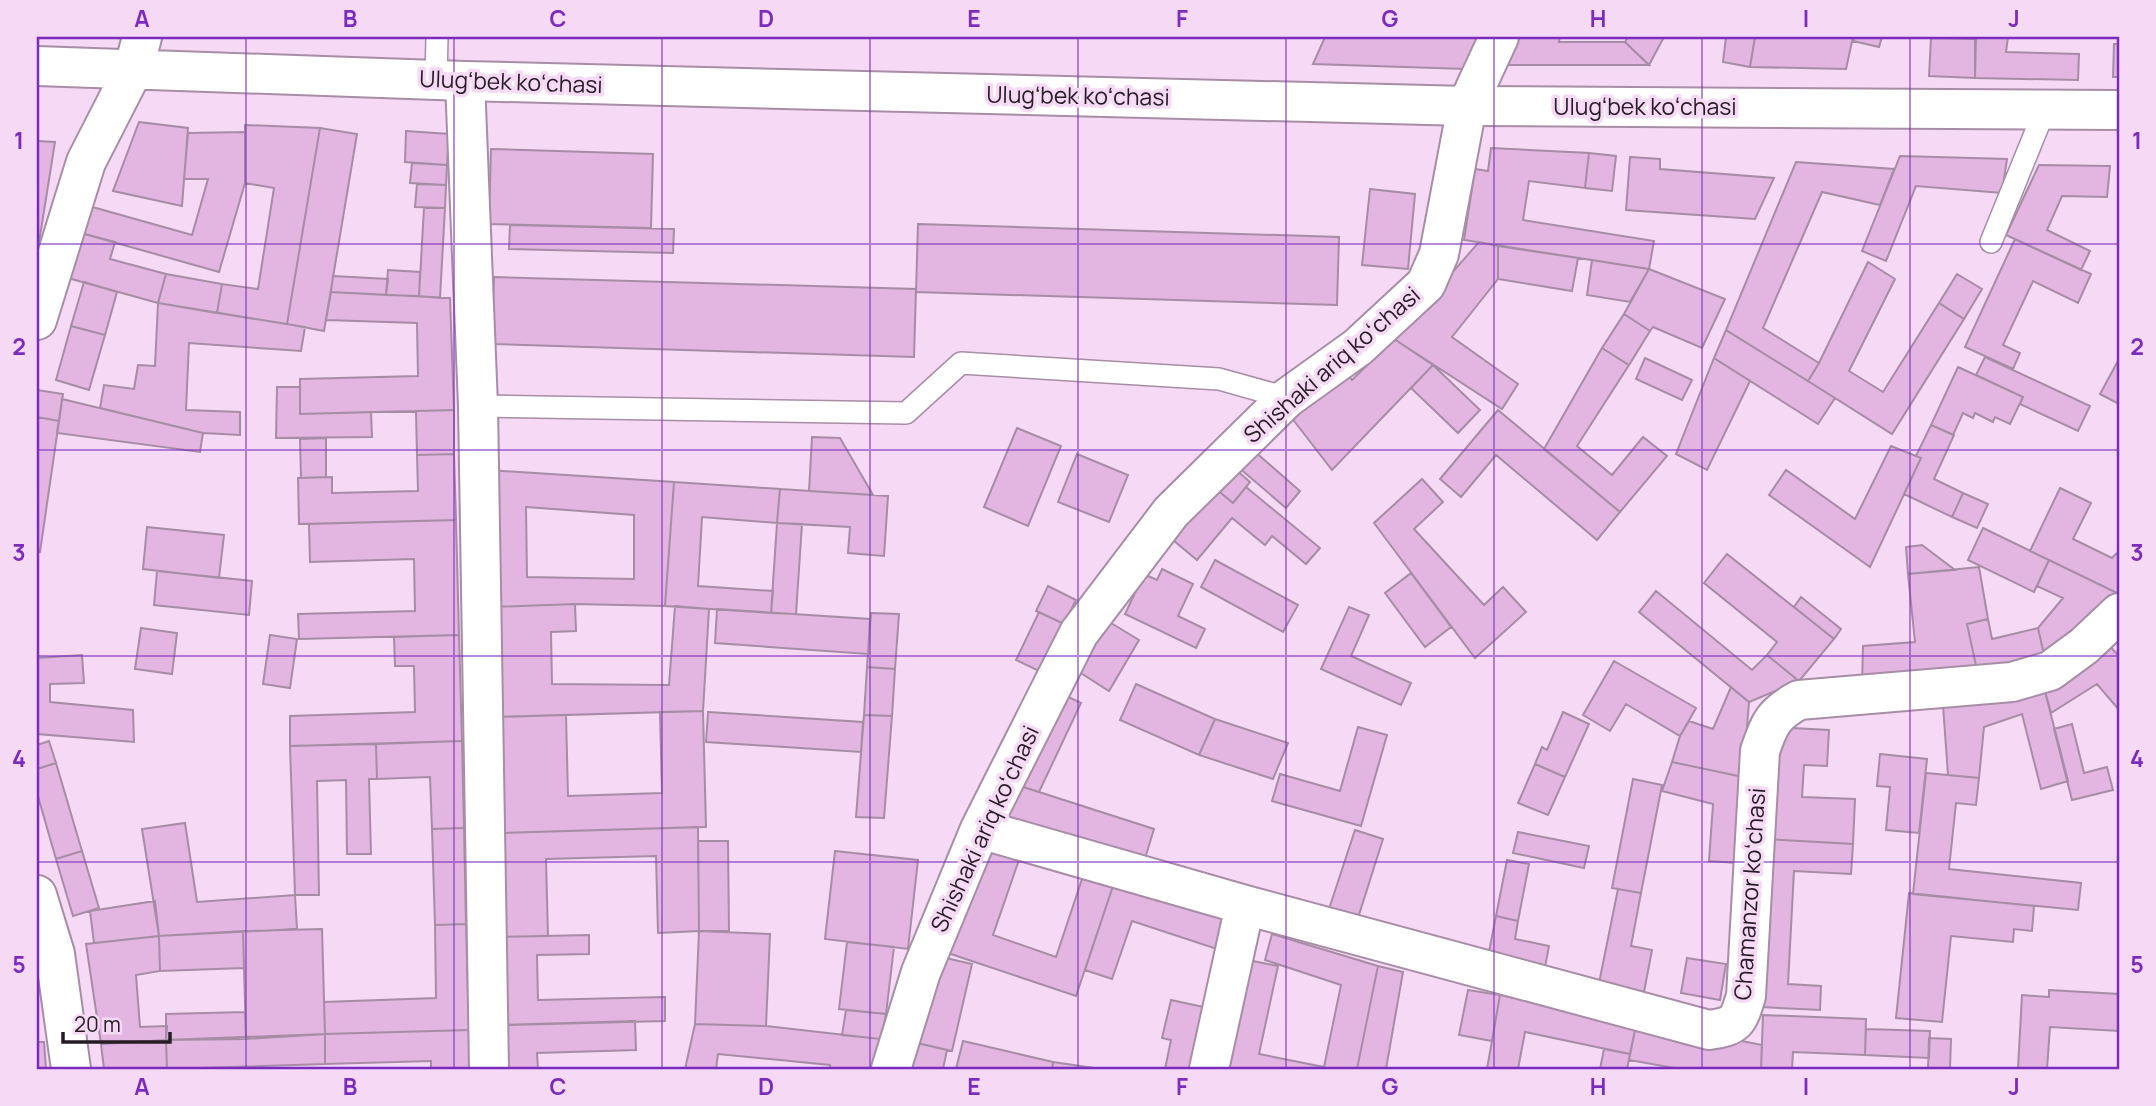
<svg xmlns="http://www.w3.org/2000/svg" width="2156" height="1106" font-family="Manrope,sans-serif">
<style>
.building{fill:#e2b6e0;stroke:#a78ca6;stroke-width:2;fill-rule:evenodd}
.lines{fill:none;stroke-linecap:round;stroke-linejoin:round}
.lane-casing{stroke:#a78da6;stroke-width:24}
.street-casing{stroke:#a78da6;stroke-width:42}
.secondary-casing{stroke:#a78da6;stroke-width:42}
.lane{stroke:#fff;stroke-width:21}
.street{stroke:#fff;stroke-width:38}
.secondary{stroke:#fff;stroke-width:38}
.grid{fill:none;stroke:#7b2cbf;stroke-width:2;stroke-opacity:0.55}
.labels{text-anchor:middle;stroke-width:7;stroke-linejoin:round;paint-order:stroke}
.street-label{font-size:23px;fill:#261c25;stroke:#f6d9f5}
.neatline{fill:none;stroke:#7b2cbf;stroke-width:2.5}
.grid-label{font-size:23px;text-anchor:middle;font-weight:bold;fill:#7b2cbf}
</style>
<rect width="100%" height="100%" fill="#f6d9f5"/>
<path class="building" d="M1325 37H1481L1466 69 1313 64Z
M1516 37H1560L1559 42H1625L1649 65H1505Z
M1628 37H1664L1649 65 1625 42Z
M1726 37H1755L1750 67 1723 62Z
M1755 37H1853L1846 69 1750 67Z
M1854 37H1882L1879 47 1853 41Z
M1976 37H2008L2006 52 2079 54 2078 80 1975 78Z
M1931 38 1975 39V78L1929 76Z
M2114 44H2119V77H2113Z
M139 122 188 128 182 206 113 191Z
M245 125 320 128 287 324 217 313 222 284 258 289 274 188 245 183Z
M320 128 357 134 324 331 287 324Z
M406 131 449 134 447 165 405 162Z
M245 132V183L219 272 81 233 89 206 192 235 208 179H184L188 133Z
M37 141 55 142 37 255Z
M1491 148 1589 153 1585 188 1529 181 1523 220 1654 241 1649 269 1464 240 1475 169 1488 171Z
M491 149 653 154 651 228 489 224Z
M1589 153 1616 156 1612 191 1585 188Z
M1900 156 2007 159 2002 193 1916 186 1886 261 1862 251Z
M1630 157 1660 159V169L1774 178 1755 219 1626 210Z
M1796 162 1894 169 1880 205 1822 192 1763 328 1819 363 1808 381 1726 330Z
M412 163 447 165 446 185 410 183Z
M2039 165 2110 166 2107 197 2062 196 2047 230 2090 251 2081 270 2006 235Z
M417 184 446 185 445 208 415 207Z
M1370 189 1415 194 1408 269 1362 265Z
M424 208H445L440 298 419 296Z
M918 224 1339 237 1337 305 916 292Z
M510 225 674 229 673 253 509 249Z
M81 233 115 242 110 259 166 274 158 303 68 278Z
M2015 239 2091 274 2078 303 2033 281 2003 345 2020 353 2013 369 1965 347Z
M1479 242 1498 246V279L1452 337 1518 384 1502 409 1394 339Z
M1498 246 1578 258 1572 291 1498 279Z
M1592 260 1649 269 1630 302 1587 295Z
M1868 262 1895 279 1849 371 1883 392 1939 303 1964 319 1892 434 1808 381 1819 363Z
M1649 269 1725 299 1702 348 1653 327 1650 331 1624 314Z
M388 270 420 272 419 296 386 295Z
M166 274 222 284 217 313 158 303Z
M1957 274 1982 289 1964 319 1939 303Z
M333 276 388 279 386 295 331 292Z
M494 277 916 289 914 357 492 344Z
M84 282 117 292 105 335 71 326Z
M331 292 450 298 454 410 300 414V379L418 376 417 323 326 320Z
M158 303 305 327 301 351 189 343 186 410 240 412V435L203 433 100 408 104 385 134 389 138 365 155 366Z
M1624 314 1650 331 1629 365 1602 348Z
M71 326 105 335 89 390 56 380Z
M1726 330 1835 398 1818 424 1714 358Z
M1394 339 1433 365 1332 470 1291 417 1345 371 1352 380Z
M1602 348 1629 365 1577 446 1612 475 1643 437 1667 456 1620 512 1544 449Z
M1985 357 2090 406 2078 431 2020 404 2023 397 1976 375Z
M1645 358 1692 380 1682 400 1636 379Z
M1714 358 1750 381 1707 470 1676 454Z
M2119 359V404L2100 394Z
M1433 365 1480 410 1458 433 1411 388Z
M1958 367 2023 397 2010 424 1995 417 1993 422 1975 413 1973 418 1963 413 1953 435 1931 425Z
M277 387H300V414L371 412 372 437 276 438Z
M37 390 63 394 59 421 37 417Z
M62 399 203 433 200 452 57 433Z
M454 410V454L417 455 416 411Z
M1498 410 1620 512 1597 540 1496 455 1461 497 1440 479Z
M37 417 59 421 40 552 37 551Z
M1931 425 1954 435 1934 479 1963 493 1952 517 1904 494 1921 458 1916 456Z
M1017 428 1061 446 1028 526 984 507Z
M812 437 840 438 873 495 809 491Z
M326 438V477L301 478 300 439Z
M1891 446 1921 458 1870 567 1769 495 1786 470 1855 519Z
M1253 450 1300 491 1286 508 1238 467Z
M454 454 456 520 299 524 298 478 332 477V493L418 491 417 455Z
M1077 454 1128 475 1109 522 1058 502Z
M1233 467 1250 482 1233 503 1215 488Z
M488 470 674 482 665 606 575 604 492 607ZM526 507 634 515V579L527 577Z
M1422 479 1443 502 1414 529 1484 605 1503 587 1526 612 1475 658 1374 523Z
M674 482 780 489 777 523 702 517 698 586 773 591 771 613 665 606Z
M1246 487 1320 548 1306 564 1272 536 1265 545 1232 518 1197 560 1173 540 1215 488 1233 503Z
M2060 488 2091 503 2073 539 2112 558 2119 551V594L2030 551Z
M780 489 888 496 884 556 848 553 850 527 777 523Z
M1963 493 1988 504 1977 528 1952 517Z
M456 520 459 635 299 639 298 614 415 611 414 559 310 562 309 524Z
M777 523 802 524 796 614 771 613Z
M147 527 224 535 219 578 143 569Z
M1983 528 2049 560 2034 592 1968 560Z
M1922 545 1955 570 1908 574 1906 547Z
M1727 554 1834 639 1799 681 1767 655 1777 642 1704 583Z
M1215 560 1298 605 1283 632 1201 587Z
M2049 560 2119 594V597L2045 659 2038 628 2063 598 2037 586Z
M1979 567 1988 619 1967 624 1978 675 1862 685 1863 646 1915 642 1908 574Z
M1162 569 1193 584 1178 616 1205 629 1196 648 1125 614 1144 574 1157 580Z
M157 571 252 581 249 615 154 605Z
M1411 573 1451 627 1425 647 1385 593Z
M1048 586 1076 600 1064 624 1036 611Z
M1656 591 1752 670 1767 655 1799 681 1749 702 1639 612Z
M1801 597 1841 629 1834 639 1794 607Z
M575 604 576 631 551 632 552 684 669 685 675 606 709 609 703 711 495 717 492 607Z
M1349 607 1369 615 1351 656 1411 683 1401 705 1321 669Z
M717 609 870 619 868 654 715 643Z
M1039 612 1064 624 1041 672 1016 660Z
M871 613 899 614 895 669 867 667Z
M1988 619 1992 639 2038 628 2045 659 1978 675 1967 624Z
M1106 620 1139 640 1109 691 1076 670Z
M141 628 177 633 172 674 135 669Z
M270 635 297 639 290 688 263 684Z
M459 635 462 741 290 746V716L415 712 414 666H395L394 637Z
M2103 639 2119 656V710L2097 684 2051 713 2042 680Z
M82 655 84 683 50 684V702L133 710 134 742 37 734V658Z
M1614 661 1696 708 1680 736 1626 704 1610 731 1583 715Z
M867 667 895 669 892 716 864 715Z
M2042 680 2068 781 2041 789 2022 714 1984 727 1979 778 1948 775 1943 705Z
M1136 684 1215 719 1199 755 1120 720Z
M1731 687 1749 702 1743 777 1672 762 1680 736 1689 721 1713 729Z
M1058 692 1081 703 1039 792 1014 784Z
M703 711 706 827 498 833 495 717 566 715 568 796 662 793 660 712Z
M708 712 863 722 861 752 706 742Z
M1563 712 1589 724 1565 777 1535 764 1542 747 1547 750Z
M864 715 892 716 884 818 856 817Z
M1215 719 1288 743 1273 779 1199 755Z
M2072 724 2084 773 2107 767 2113 790 2072 800 2054 729Z
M1358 727 1387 735 1361 826 1272 801 1280 774 1340 791Z
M1771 727 1829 730 1827 766 1804 765 1802 797 1855 799 1853 844 1765 839Z
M49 741 56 763 37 769V745Z
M462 741 464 828 432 829 430 777 377 779 376 744Z
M376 744 377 779H369L371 854H347L346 780 317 781 319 895H295L290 746Z
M1880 754 1927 759 1919 833 1886 830 1890 787 1877 786Z
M1672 762 1743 777 1736 863 1709 861 1713 804 1662 791Z
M56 763 82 851 56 859 37 793V769Z
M1535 764 1565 777 1548 815 1518 803Z
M1926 773 1979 778 1976 805 1956 803 1949 869 2081 883 2078 910 1913 894Z
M1633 779 1662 785 1641 893 1612 888Z
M1014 784 1154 829 1143 865 1002 820Z
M185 823 197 902 295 895 297 929 159 936 142 829Z
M698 827 699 931 658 933 656 856 546 859 548 936 500 937 498 833Z
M464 828 466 924 435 925 432 829Z
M1355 830 1383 839 1358 918 1329 909Z
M1518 832 1589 846 1584 868 1513 853Z
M1765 839 1853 844 1851 874 1794 871 1788 984 1821 986 1820 1010 1760 1007Z
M698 841H728L729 931H699Z
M984 845 1020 857 993 935 1056 957 1087 864 1117 874 1076 996 948 953Z
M82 851 99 908 73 916 56 859Z
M835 851 918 860 908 949 825 939Z
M1507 860 1529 864 1518 921 1496 916Z
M1117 874 1233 913 1220 950 1132 921 1112 979 1085 970Z
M1618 889 1641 893 1631 946 1652 950 1644 992 1599 983Z
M1909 893 2034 906 2032 931 2014 929 2013 942 1951 936 1942 1022 1896 1018Z
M155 901 159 936 94 943 90 911Z
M1496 916 1518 921 1515 939 1549 946 1545 967 1488 957Z
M466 924 469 1030 325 1034 324 1002 436 998 435 925Z
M322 929 325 1034 246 1039 243 931Z
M243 931 244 968 160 971 159 936Z
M699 931 770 934 766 1026 695 1024Z
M1272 934 1378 966 1357 1069H1219L1242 959 1278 966 1259 1054 1324 1067 1341 985 1265 960Z
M589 935V954L537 955 538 1000 665 997V1021L503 1025 500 937Z
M159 936 160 971 136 975 140 1027 167 1026 166 1040 101 1044 86 944Z
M847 942 894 947 886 1014 839 1009Z
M937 956 972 964 952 1051 917 1043Z
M1687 958 1726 964 1720 1000 1681 993Z
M1378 966 1403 972 1386 1069H1357Z
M1468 990 1500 995 1492 1041 1459 1035Z
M2049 990 2119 994V1031L2050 1027 2047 1069H2018L2022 995 2049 997Z
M1500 995 1636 1025 1630 1054 1525 1032 1518 1069H1487Z
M1171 1000 1213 1009 1199 1069H1165L1171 1040 1162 1038Z
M846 1010 886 1014 881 1039 842 1035Z
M245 1012 246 1039 166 1040V1014Z
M1763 1015 1866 1019 1865 1055 1793 1052 1792 1069H1761Z
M1637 1020 1762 1045 1761 1069H1680L1629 1060Z
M635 1021 636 1050 537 1053 538 1069H504L503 1025Z
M695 1024 766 1026 881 1039 871 1069H830V1065L718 1054 716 1069H685Z
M1866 1029 1930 1031 1929 1058 1865 1055Z
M469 1030 470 1069H431V1061L325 1064V1034Z
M325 1034V1064L167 1069 166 1040Z
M1929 1038 1951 1039 1950 1069H1928Z
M166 1040 167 1069H104L101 1044Z
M963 1041 1053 1062 1052 1069H956Z
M37 1042H44L46 1069H37Z
M917 1043 947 1050 943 1069H911Z
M1604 1049 1630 1054 1627 1069H1600Z
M1053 1062 1101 1069H1052Z"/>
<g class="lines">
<defs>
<path id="lane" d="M436 80 437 37
M1991 242 2045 109
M478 406 906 413 961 363 1219 379 1287 398"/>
<path id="street" d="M465 81 478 406 489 1069
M980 829 1245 905 1709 1030C1737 1026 1738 1022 1746 996L1760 751C1769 724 1773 714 1799 700L2012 682 2050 671 2084 646 2119 613
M891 1069 921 972 980 829 1079 633 1171 512 1287 398 1358 347 1426 284 1439 254 1467 106 1499 37
M1209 1069 1245 905"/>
<path id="secondary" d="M37 66 465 81 1467 106 2119 110
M37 320 86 162 134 68 142 37
M37 895 55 954 71 1069"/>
</defs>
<use href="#lane" class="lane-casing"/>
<use href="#street" class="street-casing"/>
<use href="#secondary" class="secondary-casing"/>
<use href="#lane" class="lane"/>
<use href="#street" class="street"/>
<use href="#secondary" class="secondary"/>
</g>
<path class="grid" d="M246 37V1069M454 37V1069M662 37V1069M870 37V1069M1078 37V1069M1286 37V1069M1494 37V1069M1702 37V1069M1910 37V1069M37 244H2119M37 450H2119M37 656H2119M37 862H2119"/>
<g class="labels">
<g class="street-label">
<text transform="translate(511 82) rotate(2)" y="8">Ulugʻbek koʻchasi</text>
<text transform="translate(1078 96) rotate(1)" y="8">Ulugʻbek koʻchasi</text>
<text x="1645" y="115">Ulugʻbek koʻchasi</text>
<text transform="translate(1332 365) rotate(-41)" y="8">Shishaki ariq koʻchasi</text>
<text transform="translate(985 829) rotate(-65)" y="8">Shishaki ariq koʻchasi</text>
<text transform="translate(1750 894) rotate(-86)" y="8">Chamanzor koʻchasi</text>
</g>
</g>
<rect width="2156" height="1106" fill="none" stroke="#f6d9f5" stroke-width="77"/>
<path d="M63 1032v10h107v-10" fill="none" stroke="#261c25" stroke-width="3.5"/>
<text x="74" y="1032" font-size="21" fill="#261c25" stroke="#f6d9f5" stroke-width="5" paint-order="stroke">20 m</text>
<rect x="38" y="38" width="2080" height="1030" class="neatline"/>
<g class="grid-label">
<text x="142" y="27">A</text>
<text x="350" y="27">B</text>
<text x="558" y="27">C</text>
<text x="766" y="27">D</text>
<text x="974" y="27">E</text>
<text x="1182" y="27">F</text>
<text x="1390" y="27">G</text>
<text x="1598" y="27">H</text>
<text x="1806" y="27">I</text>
<text x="2014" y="27">J</text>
<text x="19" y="149">1</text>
<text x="2137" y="149">1</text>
<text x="19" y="355">2</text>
<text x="2137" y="355">2</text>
<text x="19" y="561">3</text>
<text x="2137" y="561">3</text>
<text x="19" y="767">4</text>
<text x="2137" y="767">4</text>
<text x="19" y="973">5</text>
<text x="2137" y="973">5</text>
<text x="142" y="1095">A</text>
<text x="350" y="1095">B</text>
<text x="558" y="1095">C</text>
<text x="766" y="1095">D</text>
<text x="974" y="1095">E</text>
<text x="1182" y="1095">F</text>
<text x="1390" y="1095">G</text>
<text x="1598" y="1095">H</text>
<text x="1806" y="1095">I</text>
<text x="2014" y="1095">J</text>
</g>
</svg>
